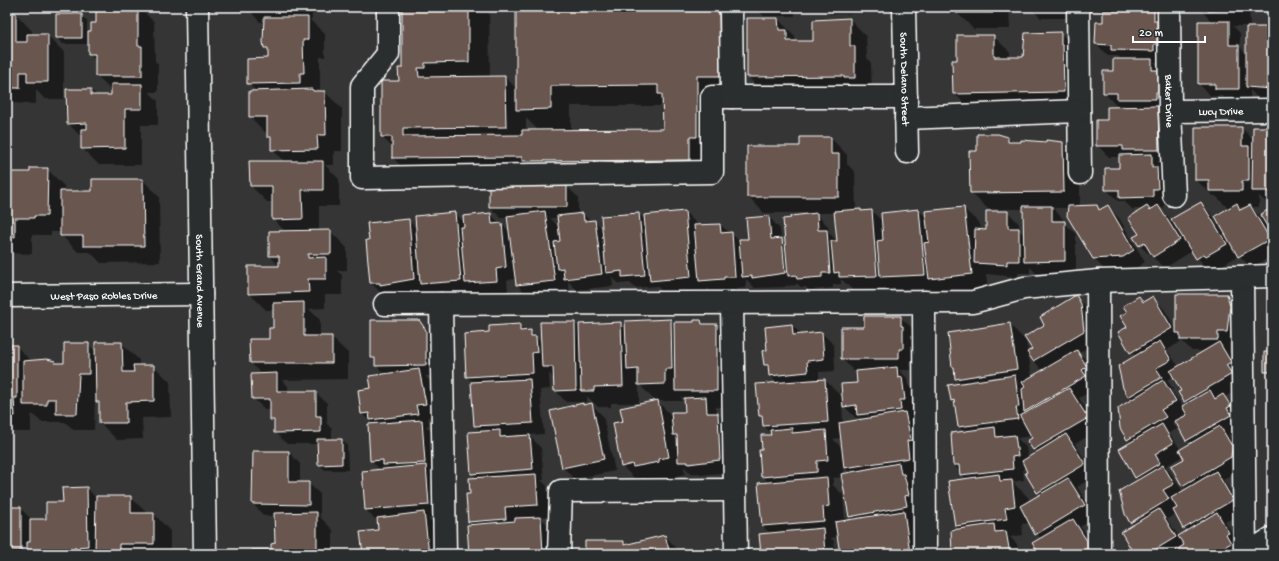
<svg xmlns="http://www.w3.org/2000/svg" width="1279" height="561" font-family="'Gochi Hand',sans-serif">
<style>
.shadow{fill:#0007;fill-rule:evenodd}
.building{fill:#685750;stroke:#fff}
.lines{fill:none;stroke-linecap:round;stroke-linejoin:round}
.minor-casing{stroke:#fff;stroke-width:25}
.minor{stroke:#2a2d2e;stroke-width:22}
.labels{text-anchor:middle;stroke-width:3;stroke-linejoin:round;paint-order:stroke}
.street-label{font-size:11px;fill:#fff;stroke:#2a2d2e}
</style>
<rect width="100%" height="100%" fill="#363535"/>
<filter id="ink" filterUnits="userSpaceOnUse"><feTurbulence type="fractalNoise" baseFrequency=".025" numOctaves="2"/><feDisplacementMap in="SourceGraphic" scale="8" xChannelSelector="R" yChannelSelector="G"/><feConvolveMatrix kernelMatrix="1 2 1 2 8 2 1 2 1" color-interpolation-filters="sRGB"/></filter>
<g filter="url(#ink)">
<path class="shadow" d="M113 7H139L154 22 155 61 158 64V92H149L158 101V125H141V165H99L82 148V138L68 123 91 90 98 96H112V91L96 76V60L89 53V44H63L57 38 81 15 87 21V32H92L97 24 113 11Z
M249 7H312V19L310 20 325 34V57H320V89H316V92H325L342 109V151H334V165H325L339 179V206H319V232L330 231 347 248V270L337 271 342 275V295H325V308L309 309 320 320V337H331L348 353V379L282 380 288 386V392H315L327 403V424L332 429V440H342L347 445 348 470H325L319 464V444H287L275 432V424L271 420V410H265L253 398 262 375 251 363 270 340 274 329V310H266L249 293 280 267 270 256 286 232 273 219V202H267L251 186 285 162 272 149V141L267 134 250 117V92L256 91 248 83 269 59V51L265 48V22H260L249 10Z
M403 7H489L490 78 505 77 517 89 516 7H739L740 97H717L711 180 414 179 393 158V148L382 137 403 69ZM571 106H663L664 130 571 131ZM526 118 539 131H526Z
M755 7H795V16H764Z
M823 7H867V13L830 14Z
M957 7H1009L1010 29H974L957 13Z
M1029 7H1079V18H1041Z
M1096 7H1174L1166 62H1154L1164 71 1170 161H1157L1163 167 1169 201H1164V208H1160L1171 220 1201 203 1212 215 1222 231 1231 207H1227L1216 196H1213L1196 180V128H1242L1253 140 1272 128V207L1259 196V207H1251L1262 219 1272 208V232L1269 228 1267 229 1272 236V256L1251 268 1239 255 1218 268 1216 265 1208 270 1192 251 1165 268 1139 245 1145 209H1132L1124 201H1118L1106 189 1120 169V157H1109L1097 145 1108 121 1126 107 1123 105H1116L1104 93 1122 60 1118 56H1108L1096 44 1104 23V15ZM1240 207H1247L1242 210Z
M1198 7H1249L1250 26H1233L1240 33V47L1247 54 1272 28V99H1259L1250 90V100H1227L1223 96H1211L1199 84V22H1212Z
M1267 7H1272V10H1270Z
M7 14H16L32 31V35H47L64 52V99H45L36 90V104L7 103Z
M778 19 795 36V39L798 42H814L850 19 866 36 867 58 871 63 872 94H765L748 77Z
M1061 33 1077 50 1080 108 971 110 954 93 958 61 993 36 1010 52V58H1024Z
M831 138 847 155V164L855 172 856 210 872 211 883 222 919 211 927 218 963 208 980 224 981 230 987 231 1008 212 1019 224V230L1024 235V209H988L971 193 978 152 1008 138 1013 143 1052 141 1063 143 1080 159V207L1096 206 1100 210 1107 206 1119 218 1145 262 1135 269 1106 271 1094 259 1069 208H1053L1063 219V222L1076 234V273H1036L1030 267V273H1018V277L986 274 988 290 946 295 898 293 893 288V293L857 294 841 279V284L833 285V288L809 290 806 287H801L796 283V285L785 286V287L755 288 746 279V288L736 289V291L711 292 707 288 708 293 668 297 657 286 635 288 630 283 619 284 612 277 613 286 577 290 568 281 571 298 534 301 517 285V279L507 280 508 292 477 294 438 300 430 292V296L388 300 371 283 408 220 417 229 455 213 465 223 490 214 510 232 508 218H501L490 207 566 186 578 197V214H583L590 221H594L603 229 639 214 645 220 685 212 699 226 720 225 739 240H749L769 217 780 229 781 240 786 244 813 213H764L748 196 801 147ZM815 213H835L838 242 829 233 828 226ZM550 218H558L559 227Z
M47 169 64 186V192H93L143 180 159 197 160 262 101 263 90 252H78L61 235V232H51V235H32V254L7 253V188L31 173Z
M1226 295 1238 307V343H1229V351H1228L1242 374 1243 386 1225 397 1235 406 1242 427 1228 435 1243 458 1242 469 1223 480 1244 512 1225 522 1240 544 1241 554H1135L1134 525 1131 522 1139 480 1136 477 1132 443 1121 428 1133 400 1129 396 1136 357 1119 333 1128 328V312L1139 297 1144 303 1153 298 1164 309 1177 330ZM1182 341 1192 351H1205L1179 367 1167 350ZM1174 376 1188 404 1183 407 1171 390 1173 389 1167 380ZM1187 413 1188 415 1187 440 1191 444 1181 450 1169 433 1177 429 1172 422ZM1183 456 1185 459 1183 485 1187 490 1183 492 1166 466ZM1176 514 1188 531 1179 537 1167 519Z
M1076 297 1087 308 1095 343 1079 353 1089 363 1097 388 1079 398 1098 430 1075 444 1095 476 1077 487 1096 517 1080 527 1085 532 1098 554H1036L1039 552 1041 539 1030 523 1022 524 1023 535 1010 537 1017 544 1019 554H953L951 540H953L960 530 956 526 966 479 954 465 952 433 964 432 959 427 956 404 952 400 962 384 956 378 1009 324 1026 341 1032 377 1043 371 1034 361 1029 352 1033 350 1046 326ZM1032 436 1033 438 1029 441 1037 453 1028 459 1026 447 1017 438ZM1023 468H1026L1041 495 1029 502 1028 497 1012 482 1024 480Z
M900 317 912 328V337L914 339V360H910L911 370H899L908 379 909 385 914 390 916 411H912L913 421 921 430 926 474 911 477 915 481 924 554H841L838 537 831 538 834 541 836 554H762L771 534 762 526 769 483 762 476 763 451 773 435 764 426 763 418 760 415 777 383 770 375 769 369 764 365 768 351 792 325 802 335 822 333 834 345 835 371 819 372V380H825L843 398 858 384 857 371H854L842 359 866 328ZM842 400H844V406L856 418 861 417 864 420 843 423ZM841 438 843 449 833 439ZM843 466 851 473 844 475ZM842 477 850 517 854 520 845 521 843 495 833 485V478Z
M670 320 675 325 701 321 704 325H716L733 341 734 407H715L718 414 729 426 731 472 701 475 699 473 691 474 684 466 685 474 675 476V479L651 484 639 483 622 466 624 422 656 402 639 384V403H611V407H598L587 396V402H566L555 390 554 379 549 373 550 389 540 390 544 434 529 435 541 448 544 480H541L547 486 549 516 540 517 557 534 558 554H470L473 525 469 521 471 495 478 479 472 473 482 432 475 426 474 383 467 377 490 333 519 325 526 331H530L542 343 575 323 580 327 621 323 627 329ZM681 396 685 400 686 413 673 417 657 401H682Z
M419 321 431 333 438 376H425L430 381 437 415 428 417 429 425 426 426 433 433 441 517 428 518 435 525 439 554H364L379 531 378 522 366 510 363 472 381 470 371 461 374 425 362 414 372 389 385 375 376 365V361L372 358Z
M88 344 96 352 122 344 139 360V366H154L170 382 171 417 142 418 143 439 117 440 100 423V405L95 400 94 430H74L65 422H41L34 415H31V432H10L7 430V346H16L31 361 54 362 57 364H65Z
M1272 353V378L1265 371Z
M591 404 603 416 615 471 574 479 563 467Z
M254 452H289L300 464V483H308L320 494V517L333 530V554H253L272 551 276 544 275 516H264L253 504Z
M87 488 97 499 130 497 147 513 154 514 170 531V554H7V508H20L32 520H47L64 503Z
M665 536 682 554H587L624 542 628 545Z"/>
<path class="building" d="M112 7H138V46H142V76H95V54H88V31H91V23H96V10H112Z
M248 7H301V8L248 11Z
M402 7H469V62L425 63V68H418L419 77 505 76 506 127 403 128V136L522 135V130L663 129 662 94H658V85L551 86V109L516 110V7H719L720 76H697V137H690V160L522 161V157L392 158V137H381V81H399L398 68H402Z
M956 7H993V13H956Z
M1197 7H1233V10L1208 11V9H1197Z
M1103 10H1154V21H1157V44H1154V51L1111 50V45L1095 44 1096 22H1103Z
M7 13H16V42H27V34H48V82H27V72H20V88H7Z
M56 14H82V38H56Z
M264 17H308V40H303L304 73H300V83L247 84V59L268 58V48H264L263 42Z
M747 18H778L779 30H787V41H813V20L850 18V46H855V78H844V76L747 77Z
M1198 21H1229V45H1239V89H1215V84H1198Z
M1246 27H1272V89L1246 87Z
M1061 32V45H1063L1064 92 953 94 952 60H957V35H994V57H1023L1025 33Z
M1113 59H1152V70H1158V92H1156V99H1117V93H1103V71H1113Z
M111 84H142V109H125V148L81 149V129H87V123L67 124 66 89H91V95H111Z
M312 89 313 91H325L326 135H317L318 149 271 150V137H267V117H249V91Z
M1158 106 1159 150H1123V146H1096V120H1107V107Z
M1195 127H1242V146H1249V181H1242V191H1209V180H1195Z
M1253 127H1272V191H1252Z
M977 134H998L1008 137V142H1021V140L1046 142V140L1063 142 1064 192 970 193 969 151H977Z
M800 137H831V154H839V197H747V146H800Z
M1152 154V167H1157L1158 189H1153V197L1119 198V190H1105V168H1119V155Z
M249 161H323V190H302L303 219 272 220V186H250Z
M30 168H48L47 216H34V218H15V237H7V172H30Z
M92 179H143L144 246H83V236H60V191H92Z
M489 185H567V207H489Z
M1201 202 1227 244 1206 256 1204 254 1196 259 1171 219Z
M1237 203 1240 210 1250 205 1270 239 1238 257 1215 216Z
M1097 205 1099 210 1108 205 1134 250 1123 257 1093 259 1067 216 1068 206Z
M1158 205 1180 240 1153 257 1144 242 1139 246 1133 237 1139 234 1128 218 1147 206 1150 210Z
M1023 206H1052V221H1065V261L1024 262Z
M964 207 972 274 929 279 924 243 929 242 925 211Z
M1272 207V234L1260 215Z
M861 209V211L872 210 877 276 839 277V272L834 273 831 241H837L834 211Z
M919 209 925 275 880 277 877 241 883 240 881 213Z
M545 211 555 281 516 285 507 216Z
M685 211 691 277 650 281 644 215Z
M986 211H1008V228H1019V261H1007V265L974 263 975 229 986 230Z
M455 212 461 281 420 284 415 216Z
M491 213 492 224 502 223 506 267 496 269 497 281 465 283 460 227H464L463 216Z
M583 213 584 221 595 220 602 274 564 279 563 268 557 269 554 242 560 241 557 216Z
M639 213 645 275 622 277V271L606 273 601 216Z
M817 213 818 230H827L830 273H822V277L797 279 796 275 788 276 783 219 791 218 790 216Z
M769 216 771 239 782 238 785 273 752 278V276L742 277 739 239H748L746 218Z
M409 219 414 279 380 285V283H370L366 240H369L367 223Z
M720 224 721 233 732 232 735 277H724V279L699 281 694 225Z
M331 230V254H308V258L326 257V279H308L309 292 248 294V266H279V256H269V231Z
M1176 294H1227L1230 306 1227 332H1218V340H1180V333H1176Z
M1076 295 1081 304 1084 331 1033 361 1027 352 1032 349 1024 337 1044 325 1040 317Z
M1139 296 1143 302 1153 296 1172 328 1130 353 1118 332 1127 327 1120 316 1127 312 1123 306Z
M304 302V336H332V363H250L249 339H269V328H273V303Z
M864 316H901V326H903V349H899V359H841V327H864Z
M671 319 672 369H665V384L638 385V369L627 370 625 321Z
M371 320H419L426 330V365L375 366V358H371Z
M694 320H701L702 324H717V391H675L674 322H694Z
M540 322H575L576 390 554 391 553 367H542Z
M621 322 623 386 594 387V391H581L579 324Z
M1010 323 1017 369 955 379 954 367H952L948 333Z
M520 324V331L531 330V336H536L537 352 532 353 533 373 466 377 464 334 489 332V326Z
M792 324 793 335 822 332 824 359 807 361 808 372 769 376 768 365H764L762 351 767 350 765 327Z
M1160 341 1171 360 1156 368 1162 377 1128 397 1123 388 1118 366Z
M95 342H122L123 372H134L133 365H154V401L126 402V423H99V402H96Z
M1219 342 1231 362 1226 365 1232 374 1184 402 1178 392 1181 391 1170 371Z
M64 343H89V374H79L77 414H56V399H47V405H23V361L47 359 55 361V363H64Z
M7 345H17V398H14L15 416H7Z
M1077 350 1087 367 1082 370 1086 376 1024 412 1022 389 1025 387 1022 382Z
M1264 352H1272V372H1264Z
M897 367 898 378 902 377 905 400H900L901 410 857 415 856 405 843 407 841 384 857 383 856 371Z
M419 369 426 404 416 405 418 414 370 420 369 413 361 414 358 390 371 388 369 376Z
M277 373V391H316V416H321V432L274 433V420H270V399H252L251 374Z
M1015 375 1019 407H1016L1018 419 958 427 954 400 951 401 948 385Z
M530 379 533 423 474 426 471 382Z
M825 379 828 422 763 426 762 416H759L756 384Z
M1163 380 1176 401 1161 410 1166 417 1127 440 1120 428 1118 408Z
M1069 388 1088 418 1033 450 1027 441 1032 438 1020 416Z
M1210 390 1215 399 1223 394 1231 406 1227 408 1231 415 1186 441 1175 421 1187 415 1182 406Z
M706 397 707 413H718L720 460 688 464V462H678L677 435H673L671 412H685L684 398Z
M658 400 669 457 659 459V462L633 467 632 464 621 467 613 423 623 421 620 408Z
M583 403V405L592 403 604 459 562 468 550 411Z
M905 412 911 440 907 441 909 458 844 468 839 423Z
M422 420 425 463 383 465V460L370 461 368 424Z
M1162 424 1173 443 1155 454 1160 463 1135 478 1119 449Z
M1220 426 1232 446 1231 457 1182 486 1171 466 1184 459 1179 450Z
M995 427 996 437 1015 435 1018 456 1012 457 1013 469 960 475 959 465H953L951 433Z
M792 428V433L826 430 828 460 817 461V472L761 477 759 450H762L761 435H771L770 430Z
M500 430V437L530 435 533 469 471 474 468 432Z
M1066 434 1085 464 1037 493 1025 473 1027 472 1022 461Z
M317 439H342V464L318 465Z
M253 451H289V482H309V505L252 504Z
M899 463 901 474H904L909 495 905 496 907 506 849 517 841 474Z
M426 465 429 505 365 510 362 471Z
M1163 465 1174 484 1163 490 1169 499 1130 523 1125 514 1119 491Z
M1216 471 1233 500 1183 529 1173 510 1177 508 1171 498Z
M536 474 538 505 505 507 506 519 468 522 466 494H470L469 478Z
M999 474 1000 481 1012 480 1015 506 1005 508 1007 519 955 526 948 481Z
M827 477 829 506 823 507 824 521 762 526 758 483Z
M1068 478 1085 505 1035 535 1020 506Z
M87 487 88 546 75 547V550H54V554H27V542H30V519H46V502H63L62 488Z
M96 496H131V513H154V544H119V554H95Z
M7 507H21V551L7 552Z
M1159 509 1176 537 1148 554H1134L1121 532Z
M904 511 910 553 901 554 900 551 879 554H840L835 522Z
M317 512V554H252V550H271V544L275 543 274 513Z
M424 512 429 554H363L360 532 378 530 377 518Z
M1217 512 1229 533 1226 534 1231 543 1213 554H1179L1176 550 1184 545 1178 536Z
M541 517 543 554H469L467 525 515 521V518Z
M1073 519 1087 541V552L1083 554H1034L1038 552 1032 543Z
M994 524 995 532 1006 531 1010 554H952L951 530Z
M823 528 825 554H761L759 534Z
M665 535 670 554H585V541H624V545Z
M1167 550 1169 554H1160Z"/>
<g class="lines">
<defs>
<g id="minor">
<path id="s1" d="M197 7 205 554"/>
<path d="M388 7V54L362 86V178L712 172V97H906"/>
<path d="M731 7 732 97"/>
<path id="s2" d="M904 7 907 152"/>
<path d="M1078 7 1080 173"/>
<path id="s3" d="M1169 7 1170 111 1174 195"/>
<path id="s4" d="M1170 111 1272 110"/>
<path d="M906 118 1079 111"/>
<path d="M1242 277 1245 554"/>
<path d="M1098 281 1099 554"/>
<path id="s5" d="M7 296 201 294"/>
<path d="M924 302 925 554"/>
<path d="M732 303 736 554"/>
<path d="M385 304 973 302 1024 288 1098 281 1272 276"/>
<path d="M441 304 445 554"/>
<path d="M559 554 561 491 735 490"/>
<path d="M1247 554 1272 538"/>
</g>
</defs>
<use href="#minor" class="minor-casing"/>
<use href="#minor" class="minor"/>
</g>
</g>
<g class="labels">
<g class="street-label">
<text dy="4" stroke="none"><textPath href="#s2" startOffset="72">South Delano Street</textPath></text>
<text dy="4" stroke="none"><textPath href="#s3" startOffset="94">Baker Drive</textPath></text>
<text dy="4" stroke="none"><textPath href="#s4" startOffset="51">Lucy Drive</textPath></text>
<text dy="4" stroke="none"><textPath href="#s1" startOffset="274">South Grand Avenue</textPath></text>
<text dy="4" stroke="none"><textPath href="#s5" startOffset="97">West Paso Robles Drive</textPath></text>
</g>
</g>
<rect width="1279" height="561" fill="none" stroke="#2a2d2e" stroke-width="24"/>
<rect x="12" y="12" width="1255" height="537" fill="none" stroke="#fff" stroke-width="1.5" filter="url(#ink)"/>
<path d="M1133 36v6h72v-6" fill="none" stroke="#ffffff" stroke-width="2"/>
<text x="1139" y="36" font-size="12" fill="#ffffff" stroke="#2a2d2e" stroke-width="3" paint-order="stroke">20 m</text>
</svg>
